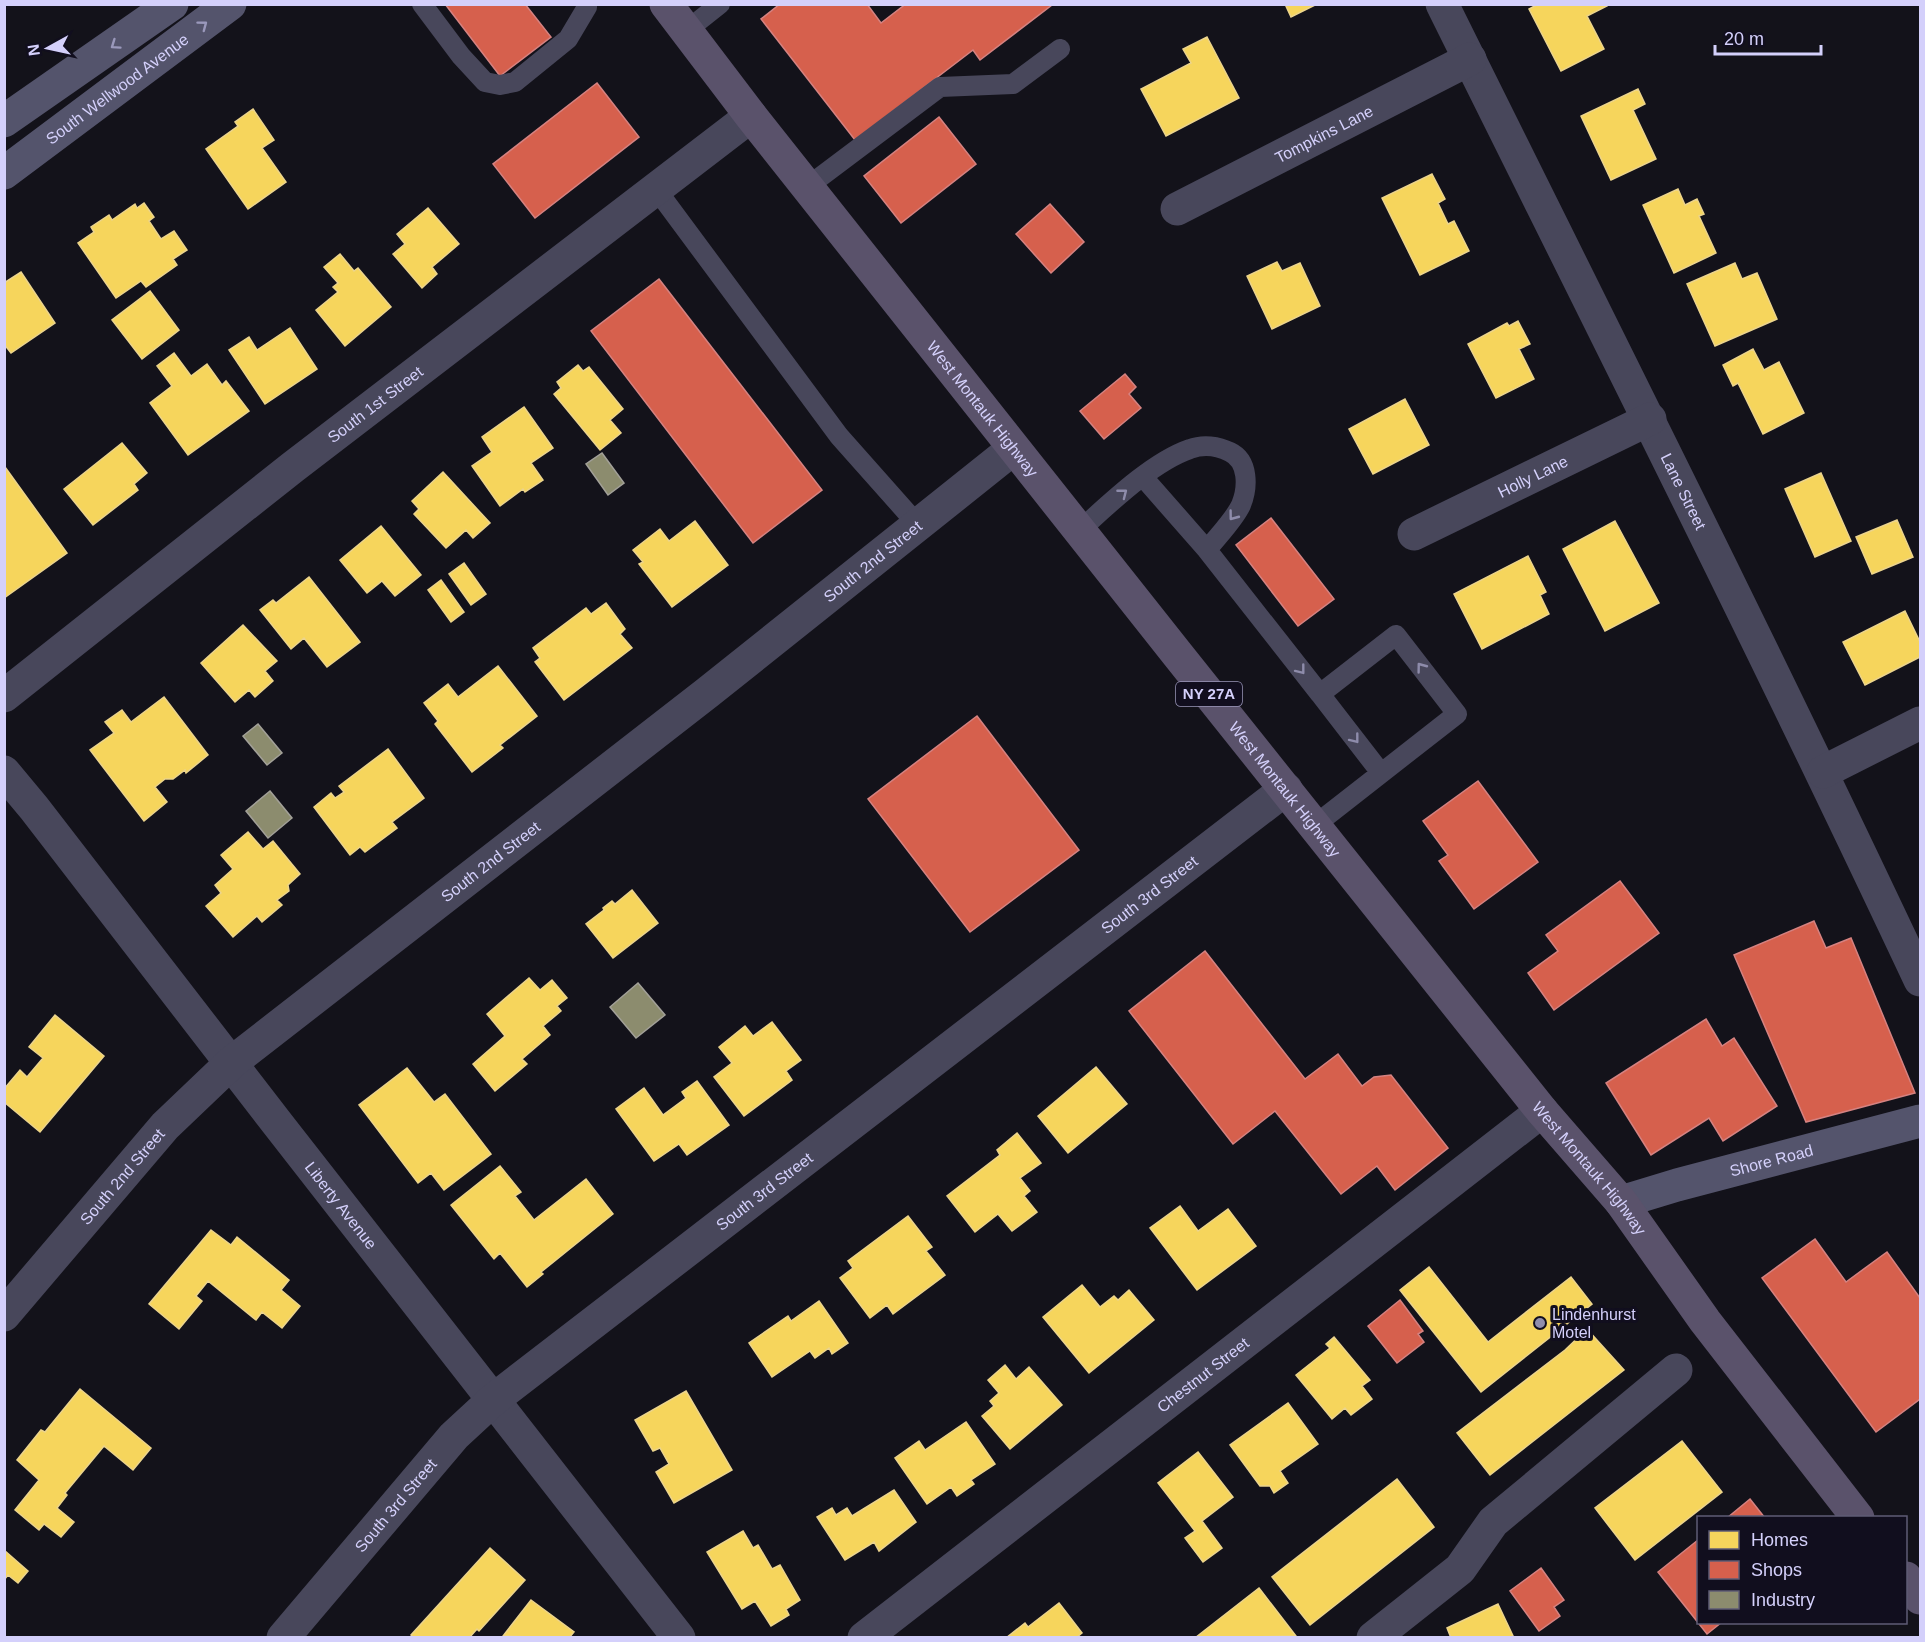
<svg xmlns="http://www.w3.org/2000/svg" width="1925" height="1642" font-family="Arial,sans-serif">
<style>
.homes{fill:#f6d55c;stroke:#ecd48c;stroke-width:1.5}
.shops{fill:#d6604d;stroke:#d58281;stroke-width:1.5}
.industry{fill:#8c8c6e;stroke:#a2a098;stroke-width:1.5}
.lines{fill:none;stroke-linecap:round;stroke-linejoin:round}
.lane{stroke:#48475b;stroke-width:20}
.street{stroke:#48475b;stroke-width:33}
.secondary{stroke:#54546c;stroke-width:33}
.primary{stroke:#5a526b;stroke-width:33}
.oneway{stroke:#9a98bb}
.oneway2{stroke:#8e8cab}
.poi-dot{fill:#908eac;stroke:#110e1e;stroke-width:2}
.labels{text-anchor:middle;stroke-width:6;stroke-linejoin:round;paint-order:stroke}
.shield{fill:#110e1e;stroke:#9a96b9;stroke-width:1.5}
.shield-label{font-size:15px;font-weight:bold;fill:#d4d0fb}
.street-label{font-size:16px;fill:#d4d0fb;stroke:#110e1e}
.poi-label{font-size:16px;fill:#d4d0fb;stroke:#110e1e;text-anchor:start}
</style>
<rect width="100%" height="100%" fill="#13121a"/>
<path class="homes" d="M1285 4H1317L1291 17Z
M1538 4H1606L1607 6 1587 16 1604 49 1561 71 1529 9Z
M1207 37 1239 98 1166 136 1141 89 1191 63 1183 49Z
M1638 89 1645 104 1633 110 1656 159 1611 180 1581 116Z
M253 109 274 140 262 148 286 182 248 209 206 149 238 126 235 122Z
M1432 174 1445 199 1438 203 1448 224 1454 221 1469 251 1420 275 1382 198Z
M1678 189 1685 205 1697 199 1704 214 1699 216 1716 253 1674 273 1643 205Z
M144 203 154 217 149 221 161 239 174 231 187 250 173 259 177 265 146 287 141 281 116 298 78 243 94 232 91 227 109 215 112 220 135 204 137 208Z
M428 208 459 244 432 267 437 274 422 288 393 254 405 244 397 234Z
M340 254 354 271 358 268 391 307 345 346 316 310 338 292 333 287 338 283 324 267Z
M1277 262 1282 271 1300 263 1320 306 1272 329 1247 276Z
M1735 263 1742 279 1757 273 1777 319 1715 346 1687 284Z
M21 272 55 323 11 353 4 344V283Z
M150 291 179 330 142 359 112 320Z
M1518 321 1530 344 1519 349 1534 379 1496 398 1468 344 1507 323 1509 326Z
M290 328 317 369 265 404 229 350 249 337 257 350Z
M1753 349 1764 370 1779 362 1804 413 1763 434 1738 383 1733 386 1723 365Z
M174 353 191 376 207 364 222 385 226 381 249 411 188 455 150 403 172 386 157 366Z
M578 365 583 371 589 367 623 409 610 420 621 433 600 450 554 394 561 388 557 382Z
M1405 399 1429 445 1373 474 1349 429Z
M524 407 553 448 531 463 543 480 525 492 523 489 500 506 472 466 492 452 482 437Z
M122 443 147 473 134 484 138 490 93 525 64 489Z
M5 467 67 553 4 598V468Z
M443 472 490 523 473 538 466 530 446 548 414 514 419 509 412 501Z
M1821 473 1851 541 1815 557 1785 489Z
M1897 520 1913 557 1872 574 1856 537Z
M695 521 728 565 672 607 639 564 643 562 633 550 660 529 669 541Z
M1615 521 1659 603 1605 631 1563 549Z
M381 526 421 575 395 596 382 581 367 593 340 560Z
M1528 556 1546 592 1540 595 1549 614 1482 649 1454 594Z
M464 563 486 594 471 605 449 574Z
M309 577 360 642 327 667 304 638 291 649 260 610 273 600 276 603Z
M441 580 464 612 451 622 428 590Z
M606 603 625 629 620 634 632 648 564 700 535 662 540 658 533 648 586 608 591 614Z
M1905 611 1920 642V657L1865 685 1843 642Z
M243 625 277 661 265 671 273 681 255 697 249 690 235 702 201 663Z
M498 666 537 716 500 745 503 748 472 772 435 724 438 721 424 703 448 684 458 697Z
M164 697 208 755 186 773 185 770 173 779H165L155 787 167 802 144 821 90 750 114 733 105 722 122 710 131 722Z
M388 749 424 798 392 822 397 828 365 852 360 847 350 855 314 807 331 793 335 798 344 792 339 786Z
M248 832 263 849 273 841 300 874 288 885 289 891 277 900 282 905 262 922 257 916 233 937 206 906 221 893 215 885 233 869 221 855Z
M632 890 658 923 613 958 586 924 604 910 603 908 612 901 615 904Z
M529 978 540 990 552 980 567 998 557 1006 561 1011 543 1026 550 1035 522 1059 527 1064 495 1091 473 1064 505 1036 487 1014Z
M55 1015 104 1056 40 1132 4 1102V1089L20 1070 27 1077 43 1058 29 1047Z
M772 1022 801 1060 786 1071 792 1080 744 1116 714 1077 732 1063 719 1047 745 1026 753 1036Z
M1096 1067 1127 1104 1068 1153 1038 1116Z
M407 1068 434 1102 445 1094 491 1154 444 1190 431 1173 418 1183 359 1105Z
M697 1081 729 1125 687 1155 679 1144 654 1161 616 1109 644 1088 663 1115 686 1098 682 1092Z
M1017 1133 1041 1163 1020 1178 1030 1191 1024 1196 1037 1212 1012 1231 998 1214 975 1232 947 1196 1000 1155 997 1150Z
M500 1166 521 1192 515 1196 534 1220 586 1179 613 1214 541 1272 543 1274 527 1287 500 1253 494 1259 451 1205Z
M1180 1206 1198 1231 1228 1209 1256 1246 1197 1290 1150 1228Z
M908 1216 932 1247 926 1251 945 1275 893 1314 887 1305 870 1318 840 1278 853 1268 848 1261Z
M211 1230 231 1245 237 1237 289 1280 281 1290 300 1306 282 1328 262 1312 256 1320 208 1281 196 1296 202 1301 179 1329 149 1304Z
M1429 1267 1488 1342 1571 1277 1592 1304 1481 1392 1400 1290Z
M1082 1285 1100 1307 1114 1296 1118 1300 1129 1290 1154 1320 1089 1373 1043 1317Z
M819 1301 848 1343 832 1354 829 1348 815 1358 810 1351 772 1377 749 1343 788 1316 791 1321Z
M1587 1329 1624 1370 1490 1475 1457 1433 1565 1350Z
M1334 1337 1370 1380 1362 1386 1372 1399 1351 1415 1345 1408 1332 1419 1296 1375 1330 1348 1326 1344Z
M1005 1365 1016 1379 1029 1367 1062 1405 1010 1449 982 1416 994 1406 990 1401 999 1393 988 1380Z
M80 1389 151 1448 133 1470 104 1446 65 1493 67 1495 57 1508 74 1522 61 1537 44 1524 39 1530 15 1510 39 1480 17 1460 41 1430 45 1432Z
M686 1391 732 1470 674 1503 656 1472 669 1464 660 1448 653 1451 635 1420Z
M1288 1403 1318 1444 1280 1471 1288 1483 1274 1493 1270 1486H1260L1230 1445Z
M966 1422 995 1464 971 1480 974 1484 957 1496 951 1487 927 1504 895 1458 919 1441 925 1450Z
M1682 1441 1722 1492 1635 1560 1595 1508Z
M1198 1452 1233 1497 1202 1521 1222 1548 1203 1562 1185 1538 1195 1531 1158 1483Z
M1397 1479 1434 1527 1310 1625 1272 1577Z
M894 1490 916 1522 879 1551 874 1542 845 1560 817 1517 832 1508 836 1515 847 1508 852 1516Z
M743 1531 753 1548 758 1545 772 1569 780 1565 800 1600 786 1609 789 1615 771 1626 755 1601 742 1609 707 1552Z
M490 1548 525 1580 479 1631 477 1629 469 1638H414L411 1635Z
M4 1550 28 1571 18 1583 8 1575 4 1580Z
M1259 1588 1296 1636 1195 1638Z
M531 1600 574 1632 569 1638 503 1636Z
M1059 1603 1082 1633 1076 1638H1006L1025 1623 1028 1627Z
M1498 1604 1514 1638H1451L1447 1628Z"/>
<path class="shops" d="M445 4H525L551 37 500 76Z
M780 4H867L881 23 903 6 902 4 1052 5 980 60 973 50 855 140 761 19Z
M597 83 639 137 535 218 493 164Z
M939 117 976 164 901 223 864 176Z
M1050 204 1084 242 1051 273 1016 234Z
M659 279 822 490 753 543 591 331Z
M1125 374 1136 387 1129 394 1141 408 1104 439 1080 411Z
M1271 518 1334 599 1298 626 1236 545Z
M977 716 1079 850 970 932 868 799Z
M1478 781 1538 862 1474 909 1439 861 1448 855 1423 821Z
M1620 881 1659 933 1554 1010 1528 973 1558 951 1546 935Z
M1814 921 1826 948 1851 938 1915 1093 1806 1122 1734 955Z
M1205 951 1305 1079 1338 1054 1362 1086 1374 1077 1391 1075 1448 1148 1395 1190 1377 1166 1341 1194 1275 1111 1233 1144 1129 1011Z
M1706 1019 1722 1046 1734 1038 1777 1106 1723 1141 1709 1118 1651 1155 1606 1083Z
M1815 1239 1846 1282 1887 1252 1920 1298V1399L1876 1432 1762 1278Z
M1400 1300 1423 1331 1418 1334 1424 1342 1397 1363 1368 1326Z
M1750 1499 1765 1518H1727Z
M1698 1540V1622H1722L1707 1634 1658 1572Z
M1541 1568 1564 1600 1554 1607 1560 1616 1539 1631 1510 1591Z"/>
<path class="industry" d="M602 453 624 483 608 495 586 464Z
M258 724 282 753 267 765 243 736Z
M270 791 292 818 268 838 246 811Z
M638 983 665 1015 636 1038 610 1007Z"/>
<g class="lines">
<path class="lane" d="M422 4 461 56 485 82 500 85 515 82 568 39 587 7
M686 31 720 4
M807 187 940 87 1013 84 1060 49
M656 189 839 436 918 525
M1143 477 1207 550
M1079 531C1109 504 1152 462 1190 449 1203 444 1218 446 1230 452 1249 461 1248 488 1241 505 1234 520 1217 537 1207 550L1320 694
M1315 825 1457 714 1396 635 1320 694 1381 773"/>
<g class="street">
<path id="s1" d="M1442 4C1603 329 1766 652 1920 980"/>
<path id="s2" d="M1177 209 1470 59"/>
<path id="s3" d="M1414 534 1650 419"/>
<path id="s4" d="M4 696 293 467 751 116"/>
<path id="s5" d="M4 772 34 808 277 1123 679 1638"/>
<path d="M1823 772 1920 723"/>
<path id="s6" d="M4 1315 165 1126 231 1063 707 693 1013 449"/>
<path id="s7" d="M283 1638 454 1436 493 1400 1286 789"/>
<path id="s8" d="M864 1638 1542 1111"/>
<path d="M1373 1638 1460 1569 1493 1522 1676 1370"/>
</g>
<g class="secondary">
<path d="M4 121 172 4"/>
<path id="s9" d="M4 173 230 4"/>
<path id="s10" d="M1621 1202 1677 1185 1920 1121"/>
</g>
<g class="primary">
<path id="s11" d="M666 4 751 116 1178 655 1542 1111 1621 1202 1705 1321 1858 1518"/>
<path d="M1906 1578 1920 1598"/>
</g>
</g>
<defs><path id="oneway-chevron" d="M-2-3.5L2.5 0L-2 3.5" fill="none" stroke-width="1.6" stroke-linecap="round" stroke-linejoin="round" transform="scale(1.5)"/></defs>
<g class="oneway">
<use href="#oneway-chevron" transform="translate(203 25) rotate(-37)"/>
<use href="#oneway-chevron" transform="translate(115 45) rotate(145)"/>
</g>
<g class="oneway2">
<use href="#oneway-chevron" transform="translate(1123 493) rotate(-38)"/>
<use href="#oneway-chevron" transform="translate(1233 516) rotate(127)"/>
<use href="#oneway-chevron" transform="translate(1421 667) rotate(-127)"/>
<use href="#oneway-chevron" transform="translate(1301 670) rotate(52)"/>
<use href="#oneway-chevron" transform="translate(1355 739) rotate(52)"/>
</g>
<circle class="poi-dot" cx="1540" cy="1323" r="6"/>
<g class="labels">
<rect class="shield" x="1176" y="682" width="66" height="24" rx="4.5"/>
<g class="shield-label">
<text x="1209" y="699">NY 27A</text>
</g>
<g class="street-label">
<text dy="6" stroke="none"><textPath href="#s9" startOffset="141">South Wellwood Avenue</textPath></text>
<text dy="6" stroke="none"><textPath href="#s2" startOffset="165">Tompkins Lane</textPath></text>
<text dy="6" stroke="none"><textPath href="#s4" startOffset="472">South 1st Street</textPath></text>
<text dy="6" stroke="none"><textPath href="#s11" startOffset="514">West Montauk Highway</textPath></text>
<text dy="6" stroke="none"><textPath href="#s3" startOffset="132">Holly Lane</textPath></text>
<text dy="6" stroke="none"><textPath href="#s1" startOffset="544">Lane Street</textPath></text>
<text dy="6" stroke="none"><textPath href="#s6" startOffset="1154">South 2nd Street</textPath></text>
<text dy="6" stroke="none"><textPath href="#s11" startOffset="1000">West Montauk Highway</textPath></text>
<text dy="6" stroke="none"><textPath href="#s6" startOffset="668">South 2nd Street</textPath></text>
<text dy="6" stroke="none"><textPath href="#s7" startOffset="1146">South 3rd Street</textPath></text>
<text dy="6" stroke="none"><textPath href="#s10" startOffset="156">Shore Road</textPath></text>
<text dy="6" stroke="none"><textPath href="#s11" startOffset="1486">West Montauk Highway</textPath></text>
<text dy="6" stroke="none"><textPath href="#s6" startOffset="182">South 2nd Street</textPath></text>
<text dy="6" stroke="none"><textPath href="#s7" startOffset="660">South 3rd Street</textPath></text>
<text dy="6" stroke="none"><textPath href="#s5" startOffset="549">Liberty Avenue</textPath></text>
<text dy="6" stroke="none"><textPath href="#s8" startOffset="429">Chestnut Street</textPath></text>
<text dy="6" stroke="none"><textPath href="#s7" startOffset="174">South 3rd Street</textPath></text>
</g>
<g class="poi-label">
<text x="1552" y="1320">Lindenhurst<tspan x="1552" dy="18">Motel</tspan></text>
</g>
</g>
<rect width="1925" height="1642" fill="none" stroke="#d4d0fb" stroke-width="12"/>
<rect x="1697" y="1516" width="210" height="108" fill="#110e1e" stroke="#5f5c76" stroke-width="1.5"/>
<rect x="1709" y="1531" width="30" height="18" fill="#f6d55c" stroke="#5f5c76" stroke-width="1.5"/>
<text x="1751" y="1546" font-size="18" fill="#d4d0fb">Homes</text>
<rect x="1709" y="1561" width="30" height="18" fill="#d6604d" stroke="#5f5c76" stroke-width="1.5"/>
<text x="1751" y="1576" font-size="18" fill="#d4d0fb">Shops</text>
<rect x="1709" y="1591" width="30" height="18" fill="#8c8c6e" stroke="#5f5c76" stroke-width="1.5"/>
<text x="1751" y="1606" font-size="18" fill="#d4d0fb">Industry</text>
<g transform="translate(48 48) rotate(262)" stroke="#110e1e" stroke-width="4.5" paint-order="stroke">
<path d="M0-4.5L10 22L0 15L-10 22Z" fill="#d4d0fb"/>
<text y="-9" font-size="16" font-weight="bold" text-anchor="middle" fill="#d4d0fb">N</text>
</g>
<path d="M1715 45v9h106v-9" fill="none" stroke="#d4d0fb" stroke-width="3"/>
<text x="1724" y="45" font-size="18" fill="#d4d0fb" stroke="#110e1e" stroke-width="4.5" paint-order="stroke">20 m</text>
</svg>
